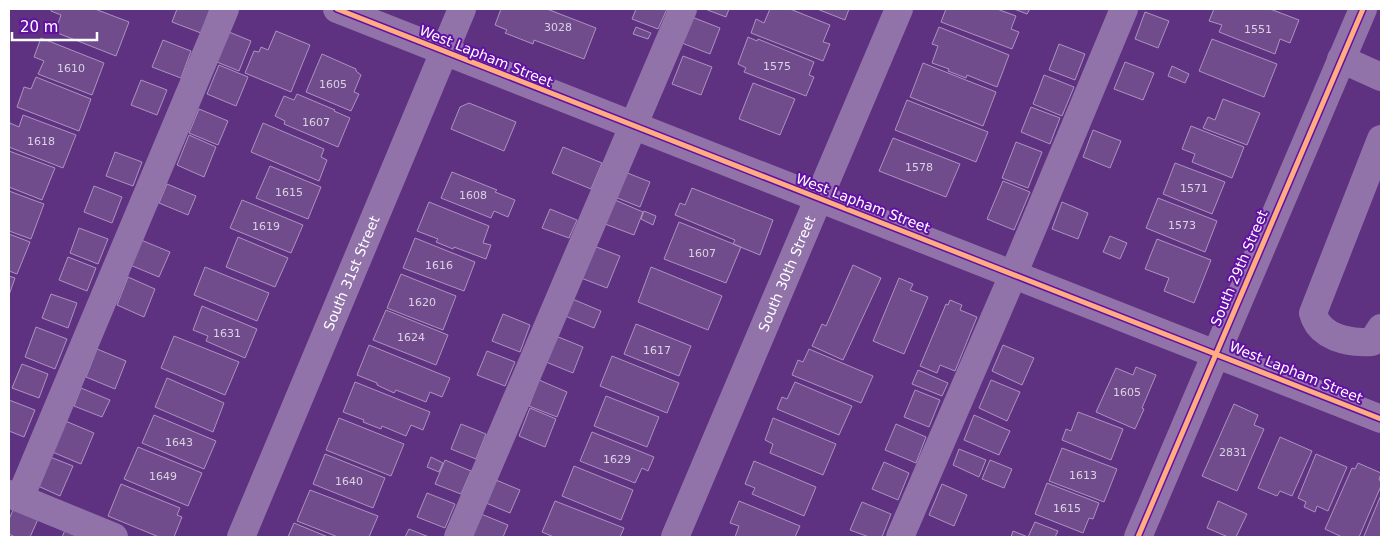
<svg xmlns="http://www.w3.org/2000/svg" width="1390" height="546" font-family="'DejaVu Sans',sans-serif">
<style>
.building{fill:#704c8d;stroke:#ab93be}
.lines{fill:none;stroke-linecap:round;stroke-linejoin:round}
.minor{stroke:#9173aa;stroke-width:28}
.cycleway-casing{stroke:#6211a2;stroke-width:8}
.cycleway{stroke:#ffac80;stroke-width:5}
.labels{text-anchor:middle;stroke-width:4;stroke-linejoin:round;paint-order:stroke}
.number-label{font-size:11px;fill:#dbd2e2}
.street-label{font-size:14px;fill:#fff;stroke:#6211a2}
</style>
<rect width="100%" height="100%" fill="#5e3281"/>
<path class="building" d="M51 9H95L129 22 116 56 55 32 61 15 51 11Z
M177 9H210L201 33 172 22Z
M501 9H547L596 28 584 59 534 40 533 44 505 33 507 30 495 25Z
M636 9H667L658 29 632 19Z
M705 9H729L726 17Z
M770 9H790L830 25 823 42 830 44 823 61 751 33 756 19 764 23Z
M817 9H849L845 20Z
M946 9H997L1016 16 1011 29 1019 32 1012 49 941 22Z
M1014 9H1030L1027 14Z
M1214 9H1270L1299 20 1290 43 1280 39 1275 54 1219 32 1222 25 1209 21Z
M1145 12 1169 21 1158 48 1135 39Z
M692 17 720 28 710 54 682 43Z
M636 27 651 33 648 39 633 34Z
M939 27 1009 55 997 87 967 75 966 78 948 71 949 69 932 63 938 46 932 44Z
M276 31 310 45 291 92 245 73 254 51 259 52 261 47 268 50Z
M229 32 251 41 239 71 217 62Z
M748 37 757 41 758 39 814 62 809 75 814 77 806 96 744 72 746 68 738 64Z
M41 38 104 63 92 95 38 74 44 61 34 57Z
M1212 39 1277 64 1264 97 1199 71Z
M163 40 191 51 181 78 152 67Z
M1059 44 1085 54 1075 80 1049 70Z
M322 54 356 69V71L361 75 354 92 359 94 351 111 306 92Z
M683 56 712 67 701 95 672 84Z
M1125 62 1154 73 1143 100 1114 89Z
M923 63 996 92 983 126 910 97Z
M219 65 248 77 236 106 207 94Z
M1172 66 1189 74 1185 83 1168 76Z
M1044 75 1074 87 1062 116 1033 104Z
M36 77 91 99 79 131 17 107 24 87 31 89Z
M141 80 167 90 157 115 131 105Z
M753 83 795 99 780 135 739 119Z
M297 94 335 110 334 111 350 118 338 147 284 124 285 121 275 116 284 96 294 100Z
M1223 99 1260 113 1247 145 1203 128 1208 117 1215 120Z
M907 100 988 132 976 162 895 130Z
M469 103 516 122 504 151 451 129 460 107Z
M1031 107 1060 118 1050 144 1021 132Z
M199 109 228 121 218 145 189 133Z
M23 115 76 135 63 168 9 147V128L10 123 19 127Z
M263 123 324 149 321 157 327 160 319 181 251 152Z
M1191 126 1244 147 1232 178 1192 162 1195 154 1182 149Z
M1093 130 1121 141 1110 168 1083 157Z
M189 135 216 147 204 177 177 165Z
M893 138 960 164 946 197 879 171Z
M1016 142 1042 152 1028 188 1002 178Z
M563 147 602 163 591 189 552 173Z
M9 151 55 168 42 200 9 187Z
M115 152 142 162 133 186 106 176Z
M1175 163 1225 182 1212 214 1163 194Z
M270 166 321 187 308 219 256 198Z
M452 172 497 190 495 192 515 200 508 217 494 211 491 218 441 198Z
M625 172 650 182 640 207 615 197Z
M1003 181 1030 192 1014 230 987 219Z
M167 184 196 196 188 215 159 203Z
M94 186 122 197 112 223 84 212Z
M692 188 773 220 760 255 733 244 735 240 675 215 680 203 685 205Z
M9 191 44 204 31 239 9 231Z
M1158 198 1217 221 1205 252 1146 228Z
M242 200 303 225 291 253 230 228Z
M615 200 643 212 634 235 605 224Z
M429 202 489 226 483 243 491 245 486 259 454 247 453 249 436 242 438 239 417 231Z
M1062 202 1088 213 1078 239 1052 229Z
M550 209 577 220 569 238 542 228Z
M644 211 656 216 653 225 641 219Z
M679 222 741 247 726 283 664 259Z
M79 228 108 239 98 264 70 253Z
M9 234 30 242 17 274 9 271Z
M1110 236 1127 243 1120 259 1103 252Z
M238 237 288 258 275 287 226 267Z
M415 238 475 262 464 291 403 268Z
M1157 239 1211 260 1194 303 1164 291 1169 278 1145 269Z
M141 240 170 252 159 277 130 265Z
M594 246 620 256 607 288 581 278Z
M68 257 96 268 87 291 59 280Z
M853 265 881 278 843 360 812 346 822 324 826 326Z
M205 267 269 293 257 321 194 295Z
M651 267 722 296 708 330 638 302Z
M401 274 456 296 443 330 387 308Z
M9 276 15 278 9 295Z
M128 277 155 289 144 317 117 305Z
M899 278 913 284 910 290 928 297 904 354 873 341Z
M51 294 77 303 68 328 42 318Z
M570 298 601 311 594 328 563 315Z
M950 300 962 305 960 310 977 317 955 371 940 365 937 373 920 366 946 304 948 305Z
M202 306 257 329 245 358 206 341 208 336 193 330Z
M386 310 448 335 436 365 373 340Z
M503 314 530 325 520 352 492 341Z
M636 324 691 346 679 376 624 354Z
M36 327 67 339 55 369 25 357Z
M174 336 239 362 225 395 161 368Z
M556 336 583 347 573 373 546 362Z
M369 345 450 378 442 397 430 392 426 402 396 390 394 393 377 385V383L357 375Z
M1003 345 1034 358 1022 385 992 371Z
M97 349 126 361 115 389 86 377Z
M809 349 873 376 861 403 792 375 798 360 803 362Z
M487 351 515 362 505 386 477 375Z
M612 356 679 383 667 413 600 386Z
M22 364 48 374 39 398 12 388Z
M1136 367 1156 375 1142 408 1144 409 1135 429 1096 412 1116 368 1133 375Z
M918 370 948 383 942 396 912 384Z
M167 378 224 403 213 432 155 407Z
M539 380 567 392 557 417 529 406Z
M991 380 1020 392 1007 421 979 408Z
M355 382 430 412 423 430 411 425 406 436 382 426 381 429 363 422 364 420 343 412Z
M795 382 852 406 839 435 777 409 782 397 787 399Z
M81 388 110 400 102 417 74 406Z
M915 390 940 400 929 427 904 417Z
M606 396 659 417 647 447 594 426Z
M9 400 35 410 24 437 9 431Z
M1234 404 1258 415 1254 425 1264 429 1237 491 1202 476Z
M530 408 556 419 545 447 519 436Z
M1078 412 1123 429 1111 460 1062 440 1066 429 1071 431Z
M154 415 216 441 204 469 142 443Z
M974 415 1010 431 999 455 964 440Z
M339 418 404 444 391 476 326 450Z
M773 418 836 444 823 475 770 453 773 444 765 440Z
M63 420 94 433 81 464 50 451Z
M461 424 486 434 476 459 451 449Z
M896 424 926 437 916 463 885 450Z
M592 432 654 457 648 471 642 468 635 483 580 461Z
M1280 437 1312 451 1292 496 1280 491 1277 496 1258 488Z
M138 447 202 473 188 506 124 479Z
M1062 448 1117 469 1104 502 1049 481Z
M959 449 986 460 979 477 953 465Z
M325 454 385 478 373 508 313 484Z
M1316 454 1347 467 1328 511 1317 506 1315 512 1304 507 1306 502 1298 498Z
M50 457 73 466 60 496 38 486Z
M431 457 443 463 439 472 427 467Z
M445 460 471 471 461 494 435 484Z
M990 460 1012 469 1004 488 982 479Z
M754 461 816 487 804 516 752 494 755 488 745 484Z
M884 462 909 473 898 500 872 489Z
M1358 463 1381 473 1379 480 1381 481V486L1359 537H1342L1325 529 1352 468 1355 469Z
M574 466 633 490 621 520 562 496Z
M496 480 520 490 510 513 486 503Z
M1047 483 1099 503 1093 519 1089 518 1083 533 1035 514Z
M121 484 180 508 177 515 182 517 174 537H159L108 516Z
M942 484 967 495 954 526 929 515Z
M310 490 378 516 369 537H338L297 521Z
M427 493 455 504 445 528 417 517Z
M1381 495V537H1366L1364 536Z
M555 501 624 528 620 537H554L542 532Z
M739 501 800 526 795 537H735L739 526 730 523Z
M1218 501 1247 514 1236 537H1228L1207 528Z
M862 502 891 514 882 537H869L850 530Z
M15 506 39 517 30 537H15L9 534V519Z
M481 514 508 525 503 537H472Z
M1035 522 1058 531 1055 537H1028Z
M294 523 328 537H288Z
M66 528 86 537H62Z
M409 529 429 537H405Z
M1013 531 1028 537H1011Z"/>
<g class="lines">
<g class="minor">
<path d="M337 9C684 148 1034 280 1381 419"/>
<path d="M1341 59 1381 77"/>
<path d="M1381 139 1313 313C1314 317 1316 321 1318 324 1330 340 1354 343 1372 342L1381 328"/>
<path d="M9 494 114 537"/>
<path d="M20 498 225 9"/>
<path id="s1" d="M241 537 462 9"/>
<path d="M458 537 683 9"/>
<path id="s2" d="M675 537 899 9"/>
<path d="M900 537 1013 275 1124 9"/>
<path d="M1138 537 1363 9"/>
</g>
<defs>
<path id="cycleway" d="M337 9C684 148 1034 280 1381 419
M1138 537 1363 9"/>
</defs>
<use href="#cycleway" class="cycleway-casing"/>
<use href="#cycleway" class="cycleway"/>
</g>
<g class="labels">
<g class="number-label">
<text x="558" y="31">3028</text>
<text x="1258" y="33">1551</text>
<text x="777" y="70">1575</text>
<text x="71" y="72">1610</text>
<text x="333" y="88">1605</text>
<text x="316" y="126">1607</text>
<text x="41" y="145">1618</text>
<text x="919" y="171">1578</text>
<text x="1194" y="192">1571</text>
<text x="289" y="196">1615</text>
<text x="473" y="199">1608</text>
<text x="1182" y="229">1573</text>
<text x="266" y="230">1619</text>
<text x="702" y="257">1607</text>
<text x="439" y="269">1616</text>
<text x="422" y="306">1620</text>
<text x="227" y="337">1631</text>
<text x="411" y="341">1624</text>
<text x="657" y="354">1617</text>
<text x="1127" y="396">1605</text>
<text x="179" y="446">1643</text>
<text x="1233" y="456">2831</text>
<text x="617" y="463">1629</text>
<text x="1083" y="479">1613</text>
<text x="163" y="480">1649</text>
<text x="349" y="485">1640</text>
<text x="1067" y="512">1615</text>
</g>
<g class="street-label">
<text transform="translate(486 56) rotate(22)" y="5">West Lapham Street</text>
<text transform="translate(863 203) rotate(21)" y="5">West Lapham Street</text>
<text transform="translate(1239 268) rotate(-67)" y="5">South 29th Street</text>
<text dy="5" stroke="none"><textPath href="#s1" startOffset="286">South 31st Street</textPath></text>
<text dy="5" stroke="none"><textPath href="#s2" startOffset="286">South 30th Street</textPath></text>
<text transform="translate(1296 372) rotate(22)" y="5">West Lapham Street</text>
</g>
</g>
<rect width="1390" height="546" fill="none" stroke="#ffffff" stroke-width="20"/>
<path d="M12 32v8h85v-8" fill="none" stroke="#ffffff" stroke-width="2.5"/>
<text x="20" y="32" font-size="15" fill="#ffffff" stroke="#6211a2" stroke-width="4" paint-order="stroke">20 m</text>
</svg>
